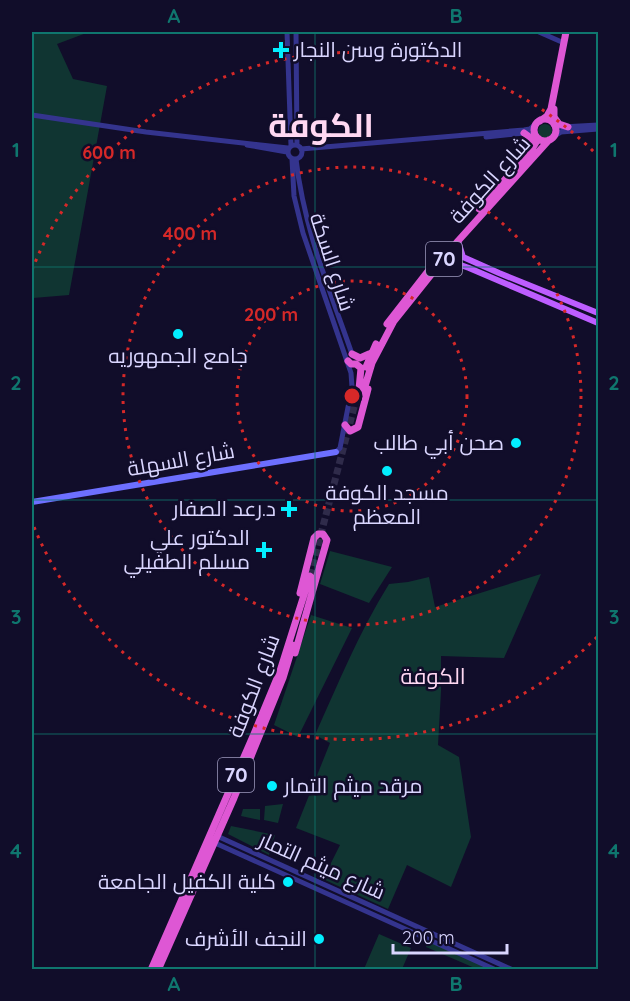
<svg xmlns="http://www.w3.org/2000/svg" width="630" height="1001" font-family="Quicksand,Cairo,sans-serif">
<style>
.green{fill:#103532}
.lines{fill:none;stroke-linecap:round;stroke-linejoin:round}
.trunk-tunnel{stroke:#2f2b4a;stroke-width:7;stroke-dasharray:7 3.5;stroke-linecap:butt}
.tertiary{stroke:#34348e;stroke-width:5}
.secondary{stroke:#6d6fff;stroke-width:6}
.primary{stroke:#bd5dff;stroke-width:6}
.trunk{stroke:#de57d4;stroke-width:7}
.grid{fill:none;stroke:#0f766e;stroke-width:1.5;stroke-opacity:0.55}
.ring{fill:none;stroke:#d62828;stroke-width:3;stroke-dasharray:3 6}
.poi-dot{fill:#02eeff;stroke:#110d2a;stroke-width:2}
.labels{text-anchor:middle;stroke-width:5;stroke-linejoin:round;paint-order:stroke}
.shield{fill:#110d2a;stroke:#9e9abf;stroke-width:1.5}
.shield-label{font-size:20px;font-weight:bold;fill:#dad6ff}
.poi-label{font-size:21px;fill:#dad6ff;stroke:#110d2a;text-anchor:end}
.street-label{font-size:21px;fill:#dad6ff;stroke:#110d2a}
.neighbourhood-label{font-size:22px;fill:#ffd8f2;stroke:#110d2a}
.town-label{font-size:33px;font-weight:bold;fill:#ffd8f2;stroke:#110d2a}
.centre{fill:#d62828;stroke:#110d2a;stroke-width:3}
.ring-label{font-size:18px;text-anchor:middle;font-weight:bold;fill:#d62828;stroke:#110d2a;stroke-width:5;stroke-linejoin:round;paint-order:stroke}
.neatline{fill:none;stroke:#0f766e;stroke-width:2}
.grid-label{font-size:20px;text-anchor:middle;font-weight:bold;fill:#0f766e}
</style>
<rect width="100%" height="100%" fill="#110d2a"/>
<path class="green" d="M32 32H89L57 44 73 79 107 86 69 295 33 298 32 289Z
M538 131a7 7 0 1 1 14 0a7 7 0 1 1-14 0Z
M330 551 392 567 369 603 320 584Z
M541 574 504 658 441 656V691L438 745 459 757 471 837 451 887 407 865 388 909 323 879 340 845 296 828 330 743 315 735C338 684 359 632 389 584L408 582 429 577 435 607Z
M311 615 352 628 298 737 274 725Z
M283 804 278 823 264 820 265 806Z
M243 809H260V820L241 816Z
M231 826 275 835 269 855 228 834Z
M379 934 411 948 402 969H364Z
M428 941 493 969H477L426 947Z"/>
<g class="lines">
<path class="trunk-tunnel" d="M310 576 358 392"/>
<path class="tertiary" d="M287 32 291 146
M296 32 297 145
M539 32 564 43
M32 115 146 132 288 148
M554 125 562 127 598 125
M554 136 561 132 598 129
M486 137 524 133 536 135
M288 152a7 7 0 1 1 14 0a7 7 0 1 1-14 0Z
M247 145 287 152
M301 149 524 130 530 129 537 123
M292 159 294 196 303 233 351 373 352 387 340 448 336 452
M296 159C304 229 329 288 352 354
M217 836 513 970
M215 843 496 970"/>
<path class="secondary" d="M32 502 336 452"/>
<path class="primary" d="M458 241 463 257
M463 257 499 273 598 313
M440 263 458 264 469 268 598 323"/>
<path class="trunk" d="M554 117 559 124 568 127
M534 130a11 11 0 1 1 22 0a11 11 0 1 1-22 0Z
M540 121 547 116 551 109 566 32
M554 124V109
M524 133 532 139 533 147
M479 209 532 149 537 141 538 138
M387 324 443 252
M352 354 360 358 369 354
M348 361 351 364H356L361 368 359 389
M366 367 376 344
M363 393 372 363 394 321 458 241 549 140
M345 425 350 431 358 427 368 389
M295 653 327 540 323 534H318L314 538 300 593
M151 970 254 734 280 671 310 576
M158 970 234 798 283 678 293 645"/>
</g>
<path class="grid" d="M315 32V970M32 267H598M32 500H598M32 734H598"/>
<g class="ring">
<circle cx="352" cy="396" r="115"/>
<circle cx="352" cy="396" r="229"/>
<path d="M597 637A344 344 0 0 1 32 522M32 270A344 344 0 0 1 597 155"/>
</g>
<g class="poi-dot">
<path d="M278 41h6v6h6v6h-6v6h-6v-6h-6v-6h6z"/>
<circle cx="178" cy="334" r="6"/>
<circle cx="516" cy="443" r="6"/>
<circle cx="387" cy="471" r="6"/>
<path d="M286 500h6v6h6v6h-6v6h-6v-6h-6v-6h6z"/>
<path d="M261 541h6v6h6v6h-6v6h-6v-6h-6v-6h6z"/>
<circle cx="272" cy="786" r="6"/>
<circle cx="288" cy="882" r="6"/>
<circle cx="319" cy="939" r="6"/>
</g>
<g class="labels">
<g class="shield">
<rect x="426" y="242" width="36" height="34" rx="4.5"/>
<rect x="218" y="758" width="36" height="34" rx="4.5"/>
</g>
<g class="shield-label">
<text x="444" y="266">70</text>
<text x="236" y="782">70</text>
</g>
<g class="poi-label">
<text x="294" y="57" text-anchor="start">الدكتورة وسن النجار</text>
<text x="178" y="363" text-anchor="middle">جامع الجمهوريه</text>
<text x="504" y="450">صحن أبي طالب</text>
<text x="387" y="500" text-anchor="middle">مسجد الكوفة<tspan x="387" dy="24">المعظم</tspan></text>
<text x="276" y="516">د.رعد الصفار</text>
<text x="250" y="545">الدكتور علي<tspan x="250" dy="24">مسلم الطفيلي</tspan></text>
<text x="284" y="793" text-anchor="start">مرقد ميثم التمار</text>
<text x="276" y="889">كلية الكفيل الجامعة</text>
<text x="307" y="946">النجف الأشرف</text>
</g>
<g class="street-label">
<text transform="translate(490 180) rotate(-48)" y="7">شارع الكوفة</text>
<text transform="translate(332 262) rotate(72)" y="7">شارع السكة</text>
<text transform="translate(181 460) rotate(-10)" y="7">شارع السهلة</text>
<text transform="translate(254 686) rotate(-69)" y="7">شارع الكوفة</text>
<text transform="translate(322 866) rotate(24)" y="7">شارع ميثم التمار</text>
</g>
<g class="neighbourhood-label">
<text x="433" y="684">الكوفة</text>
</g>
<g class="town-label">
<text x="321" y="137">الكوفة</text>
</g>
</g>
<circle cx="352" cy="396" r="9" class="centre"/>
<g class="ring-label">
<text x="109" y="159">600 m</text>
<text x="190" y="240">400 m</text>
<text x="271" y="321">200 m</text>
</g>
<rect width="630" height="1001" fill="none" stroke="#110d2a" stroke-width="66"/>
<path d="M393 944v9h114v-9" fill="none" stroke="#dad6ff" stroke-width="3"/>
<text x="402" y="944" font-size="18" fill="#dad6ff" stroke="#110d2a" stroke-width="4.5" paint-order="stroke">200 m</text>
<rect x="33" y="33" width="564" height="935" class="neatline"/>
<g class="grid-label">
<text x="174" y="23">A</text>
<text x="456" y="23">B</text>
<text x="16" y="157">1</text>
<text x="614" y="157">1</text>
<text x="16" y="390">2</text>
<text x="614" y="390">2</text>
<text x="16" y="624">3</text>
<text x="614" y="624">3</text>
<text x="16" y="858">4</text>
<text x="614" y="858">4</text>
<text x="174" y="991">A</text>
<text x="456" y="991">B</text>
</g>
</svg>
